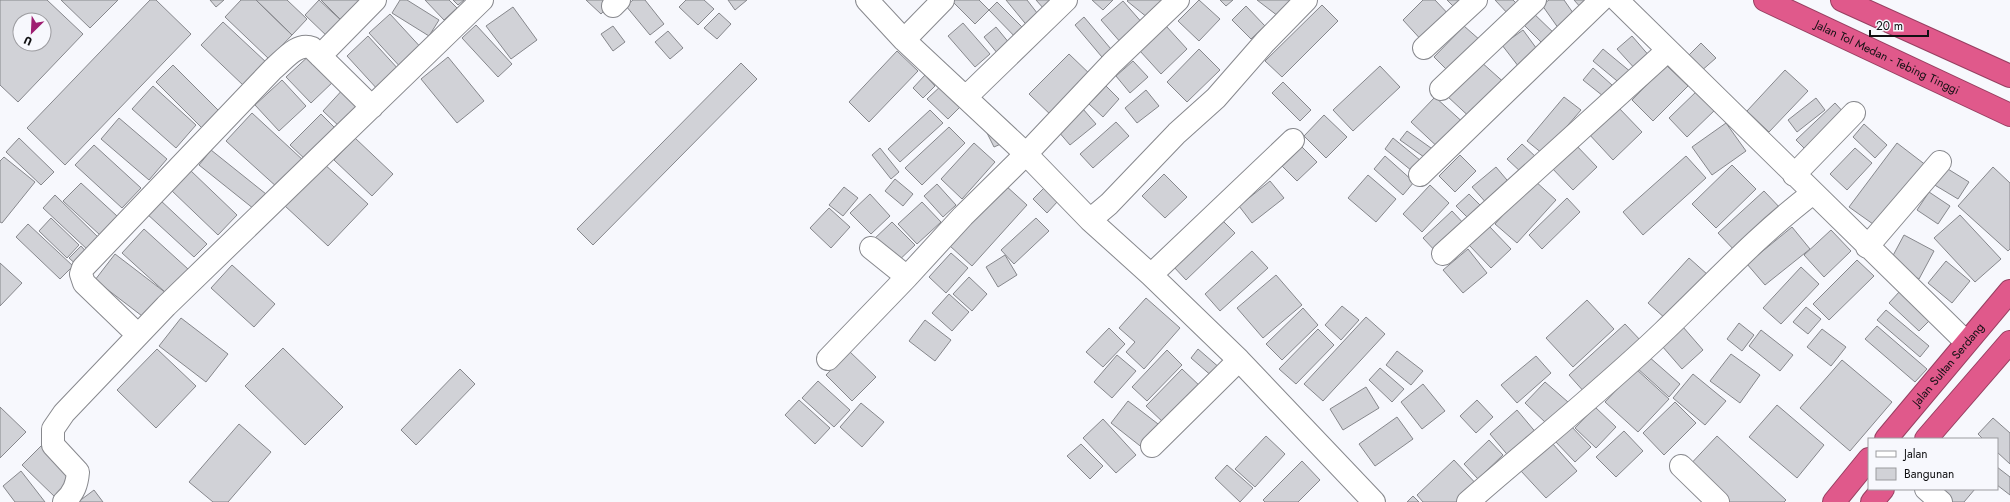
<svg xmlns="http://www.w3.org/2000/svg" width="2010" height="502" font-family="Jost,sans-serif">
<style>
.building{fill:#d1d2d7;stroke:#86878c;fill-rule:evenodd}
.lines{fill:none;stroke-linecap:round;stroke-linejoin:round}
.minor-casing{stroke:#87888d;stroke-width:24}
.highway-casing{stroke:#973f61;stroke-width:24}
.minor{stroke:#fff;stroke-width:22}
.highway{stroke:#e0598b;stroke-width:22}
.labels{text-anchor:middle;stroke-width:3;stroke-linejoin:round;paint-order:stroke}
.street-label{font-size:12px;fill:#101012;stroke:#f7f8fd}
</style>
<rect width="100%" height="100%" fill="#f7f8fd"/>
<path class="building" d="M0 0H47L83 34 18 102 0 85ZM20 20H44V44H20Z
M61 0H118L90 28Z
M150 0H156L191 34 65 165 27 128Z
M210 0H224L216 7Z
M241 0H256L292 35 269 59 225 17Z
M256 0H287L307 19 292 35Z
M319 0 345 24 330 39 305 15Z
M321 0H369L345 24Z
M400 0H407L439 20 429 36 392 13Z
M425 0H449L457 8 444 20Z
M453 0H464L458 5Z
M586 0H614L601 14Z
M633 0H645L664 24 650 35 626 6Z
M686 0H704L714 9 698 25 679 7Z
M728 0H747L735 10Z
M955 0H979L989 10 975 24 953 2Z
M1006 0H1027L1041 18 1029 28Z
M1036 0H1054L1044 9Z
M1092 0H1113L1103 10Z
M1128 0H1167L1153 22 1127 1Z
M1199 0 1220 19 1199 41 1178 21Z
M1220 0H1233L1226 6Z
M1257 0H1291L1278 16Z
M1423 0H1435L1452 18 1425 44 1403 20Z
M1447 0H1468L1459 12Z
M1495 0H1513L1520 7 1510 16Z
M1549 0H1564L1578 20 1561 32 1542 5Z
M1574 0H1593L1582 9Z
M1123 1 1144 25 1122 44 1101 20Z
M997 2 1030 35 1021 43 989 10Z
M1322 5 1338 21 1282 77 1265 61Z
M1246 6 1265 26 1251 39 1232 20Z
M513 7 537 40 511 59 486 26Z
M1530 10 1558 37 1547 48 1520 21Z
M719 13 731 24 717 39 704 28Z
M390 14 425 52 404 71 369 33Z
M1084 17 1116 55 1107 63 1075 25Z
M223 22 267 63 244 86 201 45Z
M963 23 990 54 975 67 948 36Z
M476 25 512 64 498 77 462 38Z
M613 26 625 42 613 51 601 34Z
M1166 26 1187 49 1161 74 1140 51Z
M1464 26 1481 41 1450 73 1434 57Z
M996 27 1010 44 998 54 984 37Z
M1523 30 1542 56 1522 71 1502 45Z
M668 31 683 48 670 59 655 42Z
M368 36 400 71 379 91 347 56Z
M1632 36 1651 58 1637 71 1617 49Z
M1701 43 1716 58 1700 72 1686 58Z
M1199 49 1220 70 1187 102 1167 82Z
M1603 49 1632 73 1622 85 1593 61Z
M897 51 918 71 869 122 849 102Z
M312 53 336 79 311 103 286 77Z
M1069 54 1094 78 1054 118 1029 94Z
M448 57 484 101 457 123 421 79Z
M1133 61 1148 77 1130 93 1116 76Z
M1480 61 1508 86 1475 122 1447 96Z
M741 63 757 79 593 245 577 229Z
M173 65 223 115 206 132 156 82Z
M1666 65 1688 86 1653 121 1632 100Z
M1380 66 1400 87 1353 131 1333 110Z
M1593 68 1612 85 1603 96 1583 80Z
M1785 70 1808 91 1769 132 1747 111Z
M925 75 935 86 923 98 913 88Z
M282 80 306 106 279 131 255 105Z
M1283 82 1311 110 1300 121 1272 93Z
M943 84 963 104 948 119 927 99Z
M153 86 196 125 176 148 132 109Z
M346 86 364 103 341 128 323 111Z
M1106 86 1119 99 1103 117 1089 104Z
M1699 89 1717 108 1687 137 1669 118Z
M1146 90 1159 106 1137 123 1125 108Z
M1435 97 1467 126 1443 152 1411 122Z
M1564 97 1581 110 1543 154 1527 141Z
M1816 98 1825 110 1797 132 1788 120Z
M1835 103 1846 115 1808 152 1796 140Z
M1617 106 1642 132 1613 160 1588 133Z
M1083 109 1096 124 1070 145 1058 131Z
M930 110 943 123 900 162 888 149Z
M252 113 304 161 278 188 226 141Z
M321 114 338 131 307 161 290 145Z
M1324 115 1347 137 1326 158 1304 136Z
M119 118 167 159 149 180 101 139Z
M1116 122 1129 136 1093 168 1080 154Z
M1726 123 1746 151 1712 175 1692 147Z
M1864 124 1887 145 1875 158 1853 137Z
M949 127 965 143 922 185 905 168Z
M995 129 1003 143 994 147 987 133Z
M1407 131 1438 153 1431 162 1400 140Z
M19 138 54 172 41 185 6 152Z
M355 138 393 174 372 196 334 160Z
M1393 138 1426 165 1417 175 1385 149Z
M974 143 995 162 962 199 941 179Z
M1574 143 1597 167 1573 190 1550 166Z
M1897 143 1927 166 1880 229 1849 207Z
M1522 144 1537 158 1522 173 1507 159Z
M94 145 141 188 122 208 75 165Z
M1302 147 1317 162 1297 181 1282 166Z
M880 148 899 172 891 179 872 155Z
M1855 148 1872 163 1847 190 1830 174Z
M211 150 266 194 254 209 199 165Z
M1460 155 1476 171 1455 192 1439 176Z
M1385 156 1414 182 1403 195 1374 169Z
M1686 156 1706 178 1643 235 1623 212Z
M4 157 35 182 2 223 0 222V161Z
M323 163 368 204 328 246 284 205Z
M1732 165 1756 189 1716 228 1692 204Z
M1943 166 1969 182 1958 199 1933 184Z
M1496 167 1512 186 1489 206 1472 187Z
M1993 167 2010 183V249L2008 251 1958 206Z
M190 170 237 215 218 235 171 190Z
M1164 174 1187 197 1165 218 1142 196Z
M1368 175 1396 199 1376 222 1348 198Z
M895 179 913 194 903 206 885 191Z
M1534 180 1556 200 1517 243 1495 224Z
M1270 181 1284 198 1252 223 1239 206Z
M81 183 117 216 100 235 63 201Z
M937 184 956 205 943 217 924 196Z
M1005 185 1027 205 972 266 950 246Z
M1430 185 1449 203 1422 232 1403 214Z
M844 187 858 198 843 216 829 205Z
M1044 188 1058 201 1047 213 1033 199Z
M1764 191 1783 211 1737 253 1718 233Z
M1929 192 1950 206 1938 224 1917 210Z
M870 194 890 216 871 234 850 213Z
M1469 194 1485 210 1472 222 1456 206Z
M55 195 100 239 89 251 43 208Z
M1567 198 1580 212 1542 249 1529 235Z
M159 199 207 244 194 257 146 213Z
M922 202 941 222 917 244 898 224Z
M829 208 850 227 831 248 810 228Z
M1452 211 1466 226 1437 253 1423 238Z
M1960 215 2001 259 1975 282 1934 238Z
M51 218 79 245 67 258 39 231Z
M1036 218 1049 231 1014 264 1001 250Z
M1222 220 1235 233 1186 280 1173 266Z
M892 222 915 245 894 265 872 241Z
M28 224 73 266 60 279 16 237Z
M1489 226 1511 249 1491 268 1469 245Z
M1792 227 1810 249 1765 285 1747 264Z
M144 229 188 269 166 293 122 253Z
M1831 230 1851 251 1824 277 1804 255Z
M1904 235 1934 251 1919 279 1889 263Z
M81 246 90 256 79 267 69 258Z
M1468 249 1487 273 1463 293 1443 270Z
M1252 251 1268 268 1220 311 1205 294Z
M951 253 968 268 946 293 929 277Z
M115 254 166 293 146 319 95 280Z
M1005 255 1017 275 998 287 986 267Z
M1689 258 1708 275 1666 319 1648 303Z
M1857 260 1874 276 1829 320 1813 304Z
M1946 261 1970 281 1952 303 1928 283Z
M0 263 22 283 0 306Z
M232 265 275 304 254 327 211 288Z
M1801 267 1819 284 1781 324 1763 308Z
M1276 275 1302 305 1263 338 1237 308Z
M969 277 987 294 972 311 953 294Z
M1900 291 1931 319 1919 331 1889 303Z
M949 294 969 312 952 331 932 313Z
M1146 298 1180 328 1144 369 1126 352 1135 342 1119 328Z
M1587 300 1614 329 1573 367 1546 338Z
M1342 306 1359 320 1341 340 1325 325Z
M1806 307 1821 319 1808 334 1793 322Z
M1303 308 1318 325 1282 360 1266 344Z
M1886 310 1929 346 1920 357 1877 320Z
M1366 317 1385 334 1323 401 1304 384Z
M181 318 228 354 206 382 159 346Z
M925 320 951 340 935 361 909 341Z
M1739 323 1754 335 1742 351 1727 339Z
M1625 324 1642 342 1586 394 1569 375Z
M1877 326 1927 369 1915 382 1865 339Z
M1683 327 1703 350 1682 369 1662 346Z
M1109 328 1125 344 1103 367 1086 352Z
M1318 329 1334 345 1296 384 1279 369Z
M1822 329 1846 347 1831 366 1807 347Z
M1761 330 1793 355 1780 371 1749 346Z
M283 348 343 407 305 445 245 386Z
M157 349 196 386 156 428 117 390Z
M1198 349 1221 369 1214 378 1191 358Z
M1167 350 1182 365 1147 401 1132 387Z
M849 351 876 377 852 401 826 375Z
M1397 351 1423 371 1411 385 1386 365Z
M1731 354 1760 375 1740 403 1710 381Z
M1117 355 1136 371 1112 398 1094 382Z
M1536 356 1551 373 1517 403 1501 385Z
M1648 356 1680 384 1669 397 1637 368Z
M1842 360 1892 402 1850 451 1800 408Z
M1380 368 1404 389 1392 402 1369 380Z
M460 369 475 384 416 445 401 430Z
M1182 369 1202 388 1166 425 1146 406Z
M1636 369 1669 399 1638 432 1605 402Z
M1693 374 1726 401 1705 425 1673 398Z
M818 381 850 410 834 427 802 398Z
M1545 382 1568 402 1547 424 1525 403Z
M1423 384 1445 411 1422 429 1401 402Z
M1366 387 1379 408 1343 430 1330 409Z
M799 400 830 428 815 444 785 415Z
M1477 400 1493 417 1476 433 1460 416Z
M1128 401 1162 427 1144 449 1111 423Z
M1675 402 1696 423 1664 455 1643 433Z
M861 403 884 422 862 447 840 427Z
M1777 405 1824 445 1797 478 1749 437Z
M0 407 26 432 0 458Z
M1595 407 1616 427 1596 448 1575 428Z
M1517 410 1538 435 1511 459 1490 434Z
M1397 417 1413 439 1375 466 1359 444Z
M1993 418 2010 433V464L1997 452V439H1983L1978 434Z
M1103 419 1136 455 1116 473 1083 438Z
M239 424 271 452 228 502H213L189 482Z
M1570 425 1591 447 1575 462 1554 440Z
M1624 431 1643 451 1616 477 1596 457Z
M1266 436 1285 454 1255 487 1235 469Z
M1717 436 1786 500 1784 502H1722L1686 469Z
M1489 440 1503 455 1478 479 1464 464Z
M1552 443 1577 471 1546 498 1521 471Z
M1081 444 1103 466 1090 479 1067 456Z
M42 445 76 479 57 499 22 465Z
M1454 460 1479 487 1463 502H1423L1417 495Z
M1302 461 1320 480 1298 502H1265L1263 500Z
M1227 465 1253 488 1240 502 1215 478Z
M1997 467 2010 477V495L1997 485Z
M21 471 45 502H15L3 486Z
M1933 489H1975L1964 502H1949Z
M94 490 103 502H78Z
M1413 496 1419 502H1407Z"/>
<g class="lines">
<defs>
<path id="minor" d="M867 0 904 40 1026 154 1090 220 1151 275 1239 360 1374 502
M1617 0 1966 342
M613 6 619 0
M904 40 943 0
M1424 48 1476 0
M320 56 375 0
M1441 89 1535 0
M966 97 1066 0
M1420 175 1601 0
M1794 175 1854 113
M1090 220 1109 204 1177 133 1216 98 1265 42 1306 0
M1867 247 1940 162
M871 248 907 277 963 216 1026 154 1112 63 1178 0
M1443 254 1667 51
M1151 275 1293 140
M138 335 84 283 81 274 83 268 273 69C284 60 297 42 312 48L372 107
M828 359 907 277
M1152 446 1239 360
M1681 466 1718 502
M1926 489 1941 502
M64 502C74 493 77 484 78 472L53 445V429L64 413 166 306 482 0
M1468 502C1533 445 1602 391 1664 331 1713 284 1759 234 1813 193"/>
<g id="highway">
<path id="s1" d="M1765 0 2010 115"/>
<path d="M1842 0 2010 76"/>
<path id="s2" d="M1886 439 2010 291"/>
<path d="M1926 439 2010 342"/>
<path d="M1834 502 1869 459"/>
<path d="M1872 502 1883 489"/>
</g>
</defs>
<use href="#minor" class="minor-casing"/>
<use href="#highway" class="highway-casing"/>
<use href="#minor" class="minor"/>
<use href="#highway" class="highway"/>
</g>
<g class="labels">
<g class="street-label">
<text dy="4" stroke="none"><textPath href="#s1" startOffset="135">Jalan Tol Medan - Tebing Tinggi</textPath></text>
<text dy="4" stroke="none"><textPath href="#s2" startOffset="97">Jalan Sultan Serdang</textPath></text>
</g>
</g>
<rect x="1868" y="438" width="130" height="52" fill="#f7f8fd" stroke="#9b9b9f"/>
<rect x="1876" y="451" width="20" height="6" fill="#ffffff" stroke="#9b9b9f"/>
<text x="1904" y="458" font-size="12" fill="#101012">Jalan</text>
<rect x="1876" y="468" width="20" height="12" fill="#d1d2d7" stroke="#9b9b9f"/>
<text x="1904" y="478" font-size="12" fill="#101012">Bangunan</text>
<g transform="translate(32 32) rotate(204)"><circle r="19" fill="#f7f8fd" stroke="#9b9b9f"/>
<path d="M0-3L7 15L0 10L-7 15Z" fill="#9f1f72"/>
<text y="-6" font-size="11" font-weight="bold" text-anchor="middle" fill="#101012">U</text>
</g>
<path d="M1870 30v6h58v-6" fill="none" stroke="#101012" stroke-width="2"/>
<text x="1876" y="30" font-size="12" fill="#101012" stroke="#f7f8fd" stroke-width="3" paint-order="stroke">20 m</text>
</svg>
